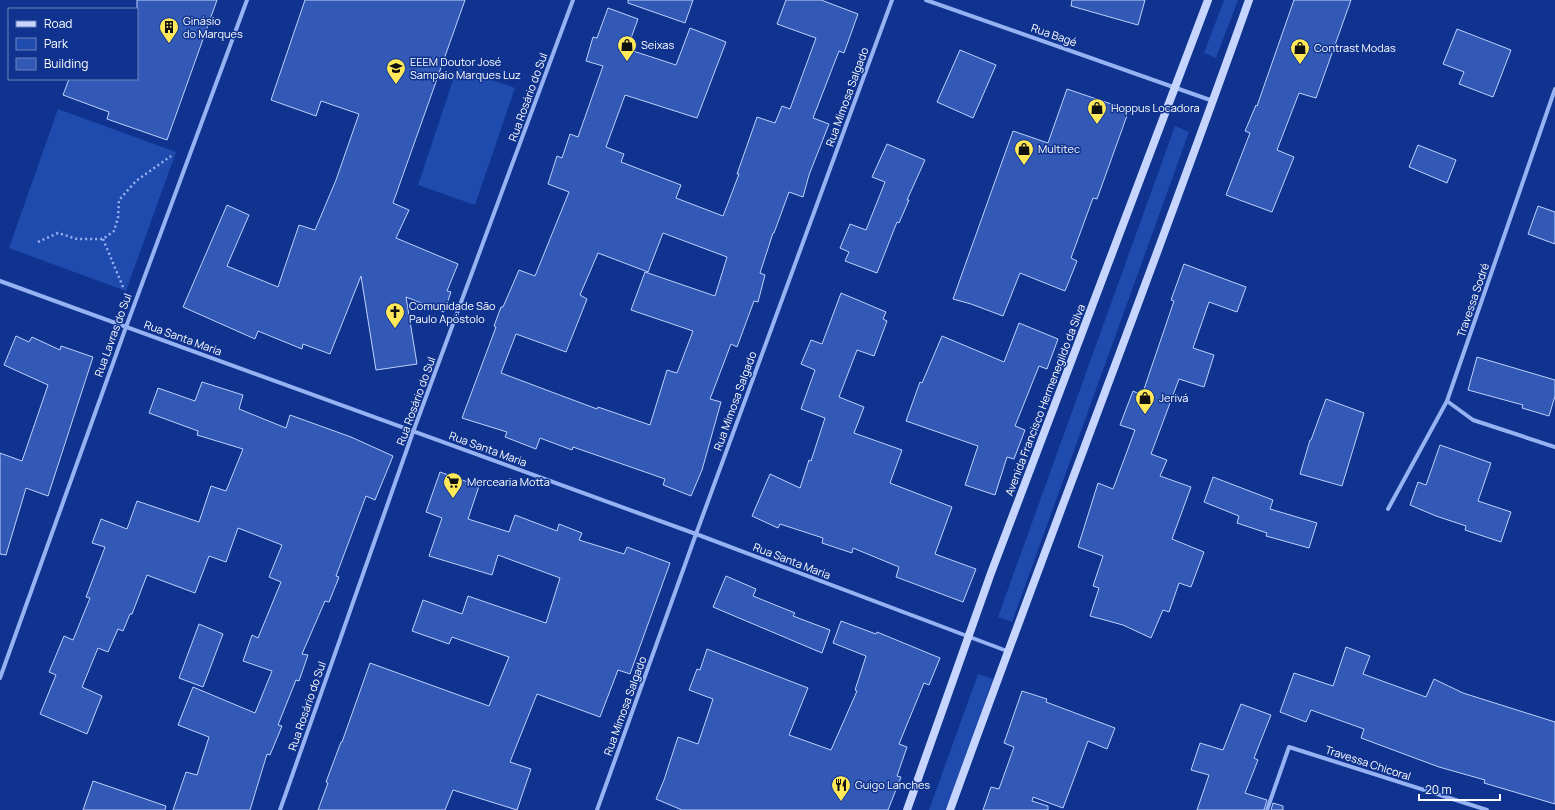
<svg xmlns="http://www.w3.org/2000/svg" width="1555" height="810" font-family="Manrope,sans-serif">
<style>
.green{fill:#204bae}
.building{fill:#3359b6;stroke:#bed1fe;fill-rule:evenodd}
.lines{fill:none;stroke-linecap:round;stroke-linejoin:round}
.path{stroke:#97b2f3;stroke-width:2.5;stroke-dasharray:2 3;stroke-linecap:butt}
.minor{stroke:#97b2f3;stroke-width:4}
.secondary{stroke:#c6d5fd;stroke-width:8}
.labels{text-anchor:middle;stroke-width:3;stroke-linejoin:round;paint-order:stroke}
.poi-label{font-size:11px;fill:#fff;stroke:#0f338e;text-anchor:start}
.street-label{font-size:11px;fill:#fff;stroke:#0f338e}
</style>
<rect width="100%" height="100%" fill="#0f338e"/>
<path class="green" d="M1224 0H1238L1216 58 1204 53Z
M457 68 515 88 475 205 418 185Z
M58 109 176 152 126 291 9 248Z
M1175 126 1189 132 1012 622 998 617Z
M978 674 993 679 946 810H929Z"/>
<path class="building" d="M137 0H217L167 140 107 119 109 112 63 95 69 79H137Z
M305 0H465L393 203 409 210 396 238 458 264 447 291 451 292 444 312 406 297 417 364 376 370 361 276 330 354 303 344 302 349 258 331 255 339 183 307 227 205 249 215 227 266 278 287 299 225 315 230 336 180 359 114 321 101 316 116 271 100Z
M628 0H693L685 23 628 3Z
M786 0H821L858 14 844 53 839 51 813 118 829 124 809 175 803 197 789 192 774 233H773L760 273 765 275 758 302 754 301 737 347 731 344 710 399 721 402 702 470 691 496 663 485 665 479 625 465 573 447 572 450 540 438 536 449 505 437 507 432 462 418 496 327 494 326 501 307H503L519 270 535 276 569 192 548 184 557 156 562 158 570 134 578 137 603 66 586 61 593 37 597 38 608 8 638 19 627 49 676 65 690 28 726 42 697 118 625 95 606 147 624 154 621 162 681 185 676 198 723 216 739 174H737L757 117 775 123 782 106 790 109 816 38 777 24ZM663 233 727 257 715 296 645 272 631 310 693 331 677 373 667 370 650 425 598 407 597 409 501 373 516 334 566 352 587 299 580 295 598 253 648 272Z
M1072 0H1145L1138 25 1071 6Z
M1294 0H1351L1316 98 1299 93 1277 150 1294 157 1272 212 1226 195 1250 133 1245 131 1256 105 1257 106Z
M1457 29 1511 50 1493 97 1459 84 1464 72 1443 64Z
M960 50 996 65 973 118 937 102Z
M1067 89 1129 110 1097 199 1093 198 1071 258 1077 261 1065 291 1020 273 1003 316 971 304 953 299 1013 131 1048 143Z
M887 144 925 160 907 200H909L899 223 897 222 877 273 845 261 849 252 840 248 850 224 866 230 885 182 872 177Z
M1418 145 1456 160 1447 183 1409 167Z
M1538 206 1555 212V244L1528 234Z
M1184 264 1246 287 1237 312 1209 302 1193 348 1214 355 1204 387 1179 379 1151 454 1167 460 1160 476 1191 487 1172 539 1204 552 1191 587 1179 583 1169 612 1163 610 1151 638 1123 625 1090 616 1099 588 1093 586 1103 556 1078 547 1098 483 1113 489 1135 430 1120 425 1133 391 1142 395 1174 301 1171 300Z
M841 293 886 312 883 319 887 321 874 356 857 350 839 397 864 407 854 433 902 450 890 483 952 507 935 554 976 569 963 602 896 577 899 567 853 548 852 553 822 543 823 538 780 524 778 528 752 516 770 474 800 488 809 460 811 461 825 418 801 409 815 370 801 364 811 340 822 344Z
M1019 323 1058 339 1047 369 1039 366 1015 426 1025 430 1014 459 1007 457 995 495 965 485 978 446 906 421 920 382 922 383 942 336 1004 362Z
M16 336 29 342 32 337 60 350 61 346 93 357 48 496 26 488 6 555 0 554V453L22 461 48 385 4 365Z
M1477 357 1555 380V396L1549 416 1522 408 1523 405 1468 390Z
M202 382 243 395 239 409 286 428 290 415 351 437 393 456 375 500 366 496 336 576 339 577 329 602 325 601 302 654 308 655 299 681 296 680 278 725 282 726 270 755 267 754 250 810H173L186 772 197 775 209 737 178 725 193 687 255 713 272 671 243 661 252 635 258 638 281 582 269 577 282 545 238 528 226 562 209 556 195 593 147 575 132 614H130L123 631 118 629 108 652 98 648 82 687 102 696 87 734 40 714 56 675 49 672 64 636 73 640 90 598 86 597 105 547 92 543 101 519 127 529 137 501 199 522 211 486 226 491 243 449 197 435 198 431 149 413 158 388 195 401Z
M1326 399 1364 413 1342 486 1300 474 1310 440H1311Z
M1440 445 1491 463 1478 501 1511 512 1501 542 1465 530 1466 526 1436 516 1410 505 1418 482 1426 485Z
M440 472 479 486 468 519 509 532 515 515 557 531 559 524 582 533 579 540 624 554 627 547 670 563 630 674 618 670 600 717 537 694 510 762 531 769 517 810 453 790 445 810H318L328 783 326 782 341 742H342L370 663 489 706 509 657 452 637 449 644 412 631 423 600 462 614 468 596 546 623 560 578 498 555 492 575 429 556 442 518 426 512Z
M1213 477 1273 500 1270 509 1317 523 1309 548 1266 536 1267 533 1237 523 1239 516 1204 502Z
M726 576 756 589 753 596 795 613 793 616 830 630 822 653 713 607Z
M841 621 876 634 877 632 940 658 929 685 924 683 899 744 907 747 897 776 901 777 888 810H682L656 799 664 780 678 737 698 744 713 699 689 690 697 669 700 670 707 649 808 688 789 735 831 750 857 691 855 690 866 656 833 643Z
M199 624 223 634 203 687 179 678Z
M1346 647 1370 656 1363 674 1426 697 1434 679 1463 693 1555 722V804L1484 783 1485 780 1439 767 1361 738 1364 729 1311 710 1306 722 1280 712 1294 673 1333 686Z
M1022 691 1047 699 1046 702 1115 728 1107 749 1088 741 1063 808 1033 797 1032 801 1048 806V810H983L991 787 999 789 1014 747 1004 743Z
M1241 704 1271 715 1254 758 1258 760 1245 793 1267 800 1264 810H1197L1209 775 1191 770 1200 743 1223 750Z
M93 781 166 806 165 810H83Z
M1273 803 1283 806V810H1271Z"/>
<g class="lines">
<path class="path" d="M103 239 123 287
M38 242 58 233 77 239H103L114 231 118 218 119 200 136 181 171 156"/>
<path class="minor" d="M926 0 1213 101
M0 281 696 534 1007 651
M1447 401 1473 420 1555 447
M1388 509 1447 401 1555 89
M0 678 126 327 247 0
M280 810 413 432 573 0
M597 810 696 534 892 0
M1267 810 1289 747 1487 810"/>
<path class="secondary" d="M907 810 991 573 1208 0
M950 810C1048 539 1153 271 1249 0"/>
</g>
<defs>
<symbol id="building-pin" viewBox="-11 -11 22 30"><path d="M0 17L-7.5 6A9.5 9.5 0 1 1 7.5 6Z" fill="#ffe959" stroke="#0f338e"/><path d="M-4-6H4V6H1V3H-1V6H-4ZM-2.5-4.3h1.7v1.8h-1.7ZM.8-4.3h1.7v1.8H.8ZM-2.5-1h1.7V.8h-1.7ZM.8-1h1.7V.8H.8Z" fill="#111"/></symbol>
<symbol id="shop-pin" viewBox="-11 -11 22 30"><path d="M0 17L-7.5 6A9.5 9.5 0 1 1 7.5 6Z" fill="#ffe959" stroke="#0f338e"/><path d="M-5-2.5h2.3a2.7 3.5 0 0 1 5.4 0H5L5.5 6h-11ZM-1.5-2.5h3a1.5 2.3 0 0 0-3 0Z" fill="#111"/></symbol>
<symbol id="school-pin" viewBox="-11 -11 22 30"><path d="M0 17L-7.5 6A9.5 9.5 0 1 1 7.5 6Z" fill="#ffe959" stroke="#0f338e"/><path d="M0-5L7-2L0 1L-7-2ZM-4 1L0 2.5L4 1V4Q0 6-4 4Z" fill="#111"/></symbol>
<symbol id="church-pin" viewBox="-11 -11 22 30"><path d="M0 17L-7.5 6A9.5 9.5 0 1 1 7.5 6Z" fill="#ffe959" stroke="#0f338e"/><path d="M-1.2-6h2.4v3.5h3.3v2.4h-3.3V6h-2.4V-.1h-3.3v-2.4h3.3Z" fill="#111"/></symbol>
<symbol id="supermarket-pin" viewBox="-11 -11 22 30"><path d="M0 17L-7.5 6A9.5 9.5 0 1 1 7.5 6Z" fill="#ffe959" stroke="#0f338e"/><path d="M-6-5.5h2.5l.6 2H6L4.5 2H-2.5L-4.4-4H-6ZM-1.5 3.2a1.3 1.3 0 1 0 .1 0ZM3 3.2a1.3 1.3 0 1 0 .1 0Z" fill="#111"/></symbol>
<symbol id="restaurant-pin" viewBox="-11 -11 22 30"><path d="M0 17L-7.5 6A9.5 9.5 0 1 1 7.5 6Z" fill="#ffe959" stroke="#0f338e"/><path d="M-5-6h1v4h1v-4h1v4h1v-4h1v5L-1.5 .5V6h-2V.5L-5-1ZM5-6V6H3V1.5H1.5Q1.5-4 5-6Z" fill="#111"/></symbol>
</defs>
<g fill-rule="evenodd">
<use href="#building-pin" x="158" y="16" width="22" height="30"/>
<use href="#shop-pin" x="616" y="34" width="22" height="30"/>
<use href="#shop-pin" x="1289" y="37" width="22" height="30"/>
<use href="#school-pin" x="385" y="57" width="22" height="30"/>
<use href="#shop-pin" x="1086" y="97" width="22" height="30"/>
<use href="#shop-pin" x="1013" y="138" width="22" height="30"/>
<use href="#church-pin" x="384" y="301" width="22" height="30"/>
<use href="#shop-pin" x="1134" y="387" width="22" height="30"/>
<use href="#supermarket-pin" x="442" y="471" width="22" height="30"/>
<use href="#restaurant-pin" x="830" y="774" width="22" height="30"/>
</g>
<g class="labels">
<g class="poi-label">
<text x="183" y="25">Ginásio<tspan x="183" dy="13">do Marques</tspan></text>
<text x="641" y="49">Seixas</text>
<text x="1314" y="52">Contrast Modas</text>
<text x="410" y="66">EEEM Doutor José<tspan x="410" dy="13">Sampaio Marques Luz</tspan></text>
<text x="1111" y="112">Hoppus Locadora</text>
<text x="1038" y="153">Multitec</text>
<text x="409" y="310">Comunidade São<tspan x="409" dy="13">Paulo Apóstolo</tspan></text>
<text x="1159" y="402">Jerivá</text>
<text x="467" y="486">Mercearia Motta</text>
<text x="855" y="789">Guigo Lanches</text>
</g>
<g class="street-label">
<text transform="translate(1054 35) rotate(19)" y="4">Rua Bagé</text>
<text transform="translate(528 97) rotate(-70)" y="4">Rua Rosário do Sul</text>
<text transform="translate(847 97) rotate(-70)" y="4">Rua Mimosa Salgado</text>
<text transform="translate(1473 300) rotate(-71)" y="4">Travessa Sodré</text>
<text transform="translate(113 335) rotate(-70)" y="4">Rua Lavras do Sul</text>
<text transform="translate(183 338) rotate(20)" y="4">Rua Santa Maria</text>
<text transform="translate(1045 400) rotate(-69)" y="4">Avenida Francisco Hermenegildo da Silva</text>
<text transform="translate(416 401) rotate(-70)" y="4">Rua Rosário do Sul</text>
<text transform="translate(735 401) rotate(-70)" y="4">Rua Mimosa Salgado</text>
<text transform="translate(488 449) rotate(20)" y="4">Rua Santa Maria</text>
<text transform="translate(792 561) rotate(21)" y="4">Rua Santa Maria</text>
<text transform="translate(307 706) rotate(-71)" y="4">Rua Rosário do Sul</text>
<text transform="translate(625 706) rotate(-70)" y="4">Rua Mimosa Salgado</text>
<text transform="translate(1368 763) rotate(18)" y="4">Travessa Chicoral</text>
</g>
</g>
<rect x="8" y="8" width="130" height="72" fill="#0f338e" stroke="#6f85bb"/>
<rect x="16" y="21" width="20" height="6" fill="#c6d5fd" stroke="#6f85bb"/>
<text x="44" y="28" font-size="12" fill="#ffffff">Road</text>
<rect x="16" y="38" width="20" height="12" fill="#204bae" stroke="#6f85bb"/>
<text x="44" y="48" font-size="12" fill="#ffffff">Park</text>
<rect x="16" y="58" width="20" height="12" fill="#3359b6" stroke="#6f85bb"/>
<text x="44" y="68" font-size="12" fill="#ffffff">Building</text>
<path d="M1419 794v6h81v-6" fill="none" stroke="#ffffff" stroke-width="2"/>
<text x="1425" y="794" font-size="12" fill="#ffffff" stroke="#0f338e" stroke-width="3" paint-order="stroke">20 m</text>
</svg>
